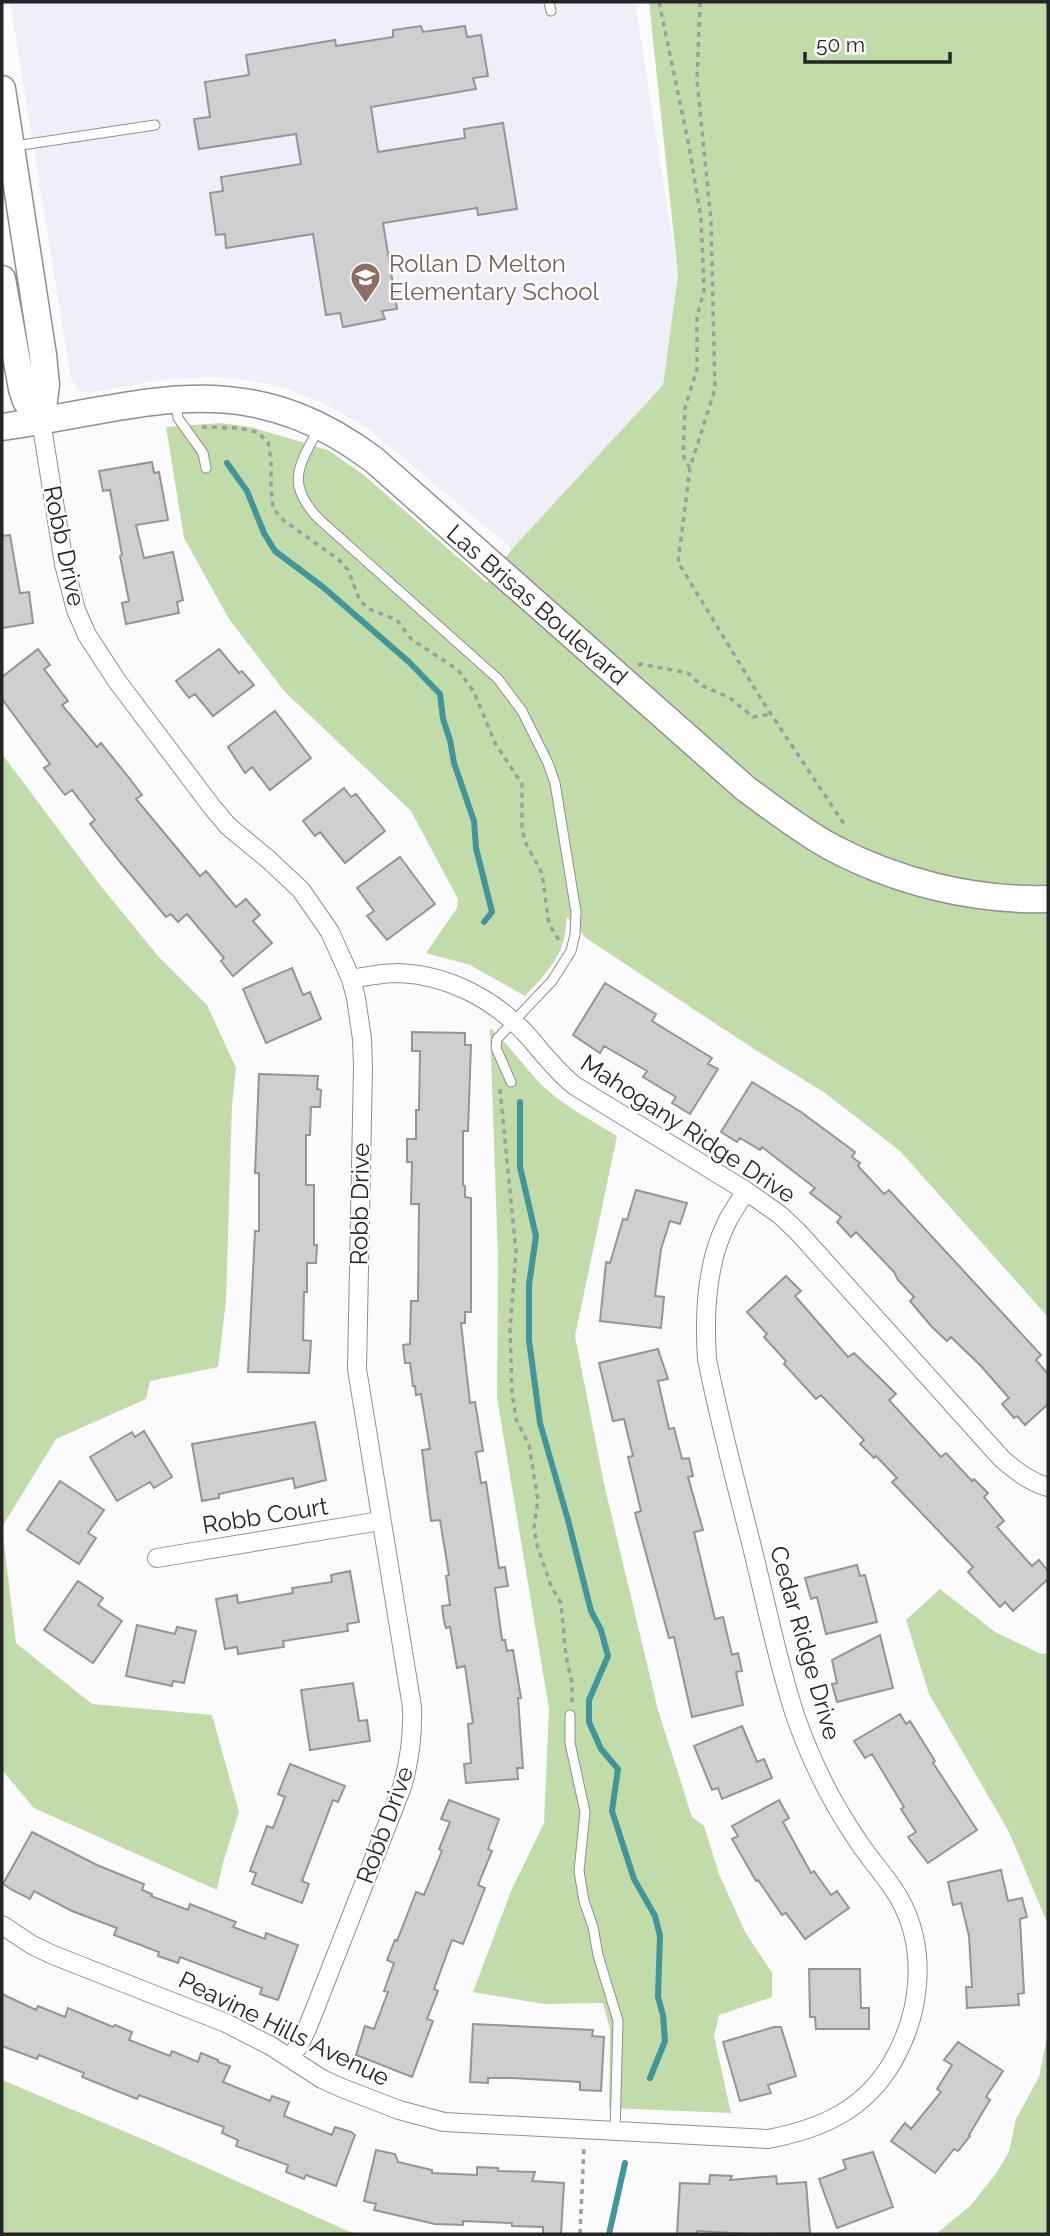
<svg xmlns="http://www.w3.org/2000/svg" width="1050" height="2236" font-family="Raleway,sans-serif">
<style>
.built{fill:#f0eff9}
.green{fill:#c2dca9}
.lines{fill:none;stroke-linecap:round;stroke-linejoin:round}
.stream{stroke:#40969b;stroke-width:6}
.building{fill:#cfcfd2;stroke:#959598;stroke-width:2}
.lane-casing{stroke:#909093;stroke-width:11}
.street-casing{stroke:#909093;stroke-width:20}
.secondary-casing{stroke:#909093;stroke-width:29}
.path{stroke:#9e9ea0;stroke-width:3.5;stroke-dasharray:5 5;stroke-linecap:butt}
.lane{stroke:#fff;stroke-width:9}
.street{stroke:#fff;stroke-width:18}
.secondary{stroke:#fff;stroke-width:26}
.labels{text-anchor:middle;stroke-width:5;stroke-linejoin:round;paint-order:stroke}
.education-label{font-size:24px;fill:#785e54;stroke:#fff;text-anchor:start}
.street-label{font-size:24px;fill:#252526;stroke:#fff}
</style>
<rect width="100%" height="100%" fill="#fbfbfe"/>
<path class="built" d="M10 2H635L678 275 663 385 512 549 366 427 325 404 285 388 253 381 215 377 167 379 88 393 79 390 71 379Z"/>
<path class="green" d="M649 2H1048V1317L900 1151 825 1093 754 1049 586 938 567 917C566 922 566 928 565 934 561 959 542 978 525 996L470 965 426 953 457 908 458 899 411 811 285 692 229 619 184 538 166 427 220 423 251 427 328 450 365 476 487 583 512 549 663 385 678 275Z
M2 754 100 885 158 956 207 1005 236 1068 232 1105 226 1301 218 1367 150 1381 146 1399 56 1439 2 1527 16 1643 92 1704 212 1715 239 1812 223 1863 217 1890 34 1808 2 1770Z
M490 1028C511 1046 525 1069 545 1088 567 1108 593 1121 617 1136L575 1336 604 1484 658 1710 692 1817 704 1826 719 1874 745 1932 772 1973V1997L719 2015 714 2036 731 2113 609 2108 610 2029 603 2003 544 2004 473 1992 511 1891 544 1823 549 1709 497 1398 498 1258Z
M940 1589 995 1632 1041 1654 1048 1653V1945L1047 1922 1008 1830 929 1694 906 1620Z
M1048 2032V2234H936L970 2206 995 2175 1009 2152 1016 2119 1039 2077Z
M2 2080 147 2141 348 2231 359 2234H2Z"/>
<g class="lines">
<path class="stream" d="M227 463 247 491 264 533 275 551 323 587 409 662 440 694 443 719 450 740 454 763 474 821 476 848 492 912 484 922
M520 1102V1167L536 1236 529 1285V1340L540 1423 568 1520 591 1611 601 1630 608 1656 589 1700V1722L601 1749 618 1769 612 1811 634 1879 655 1916 660 1936 658 1997 663 2015 665 2041 650 2078
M609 2234 625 2163"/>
</g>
<path class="building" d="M421 26 423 32 465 26 467 37 481 35 488 76 473 78 476 89 371 107 378 152 465 138 464 129 503 123 517 209 478 215 477 208 383 223 397 309 382 311 385 319 343 327 340 313 326 315 313 234 226 248 225 234 216 235 210 193 223 191 221 177 301 164 296 134 199 149 194 119 210 117 205 82 249 75 246 55 335 40 336 46 393 37V30Z
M152 462 154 473 159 472 168 520 136 525 144 558 173 552 183 600 177 602 179 613 126 624 122 603 129 601 120 556 122 555 110 490 103 491 99 471Z
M10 535 20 593 29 592 33 623 2 628V536Z
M38 649 50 665 44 669 68 701 62 705 97 747 101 743 130 779 142 795 136 799 200 876 206 871 236 907 246 899 260 915 253 921 272 943 233 976 221 961 224 958 187 914 178 922 171 914 166 917 120 862 90 824 95 820 72 790 65 795 44 768 50 764 2 699V677Z
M219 649 239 673 242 671 254 685 213 716 195 694 189 698 176 681Z
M275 711 311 758 270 790 252 767 245 773 228 747Z
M344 788 351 797 356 794 385 831 345 863 320 832 315 836 303 821Z
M400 857 435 904 387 940 367 916 374 911 357 888Z
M292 968 303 995 310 992 321 1019 266 1043 243 989Z
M605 983 656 1014 652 1021 712 1058 708 1064 718 1069 690 1114 672 1103 676 1097 643 1077 647 1071 604 1046 600 1053 573 1035Z
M412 1032 465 1033V1045H471L468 1131H463V1185L465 1186V1197L471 1198V1312H465V1323H461L470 1403 475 1402 483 1451 476 1452 481 1483 486 1482 499 1568 505 1567 508 1586 495 1588 502 1640H505L507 1651 513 1650 521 1698H518L523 1768H517L518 1779 466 1783 464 1764 471 1763 468 1724 473 1723 465 1666 457 1668 450 1627 446 1628 444 1621 442 1606 450 1605 446 1576 449 1575 440 1520 431 1521 422 1450 430 1449 421 1394 416 1395 415 1386H413L410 1363H405L403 1345 410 1344 411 1301H418L419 1204H411L412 1162H407V1139H416V1110H419L420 1051H412Z
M259 1074 318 1076 317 1089 321 1090 320 1107H311L310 1135H306V1185H314V1245H317L316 1263H307V1292H304L303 1340 311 1341 309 1373 248 1372 255 1231H259V1173H255Z
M752 1082 801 1112 855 1152 852 1157 860 1163 858 1166 884 1194 889 1190 1041 1355 1036 1360 1048 1374V1404L1025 1425 1017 1416 1014 1418 1002 1404 1009 1398 981 1366 951 1337 947 1341 932 1327 910 1301 914 1297 898 1280 894 1272 856 1232 851 1237 837 1222 841 1217 810 1193 815 1188 762 1147 760 1150 740 1138 737 1142 721 1132Z
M636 1190 687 1203 680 1224 670 1221 661 1249 655 1296 664 1297 661 1328 600 1321 606 1262 610 1263 623 1219 627 1220Z
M786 1276 801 1291 795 1296 848 1357 854 1353 882 1380 896 1394 889 1400 941 1457 946 1453 972 1481 974 1479 988 1493 984 1497 1004 1521 997 1527 1032 1566 1039 1560 1048 1571V1579L1013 1611 1005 1602 1000 1607 968 1572 973 1567 892 1482 897 1478 876 1456 874 1458 860 1444 864 1440 821 1395 816 1399 784 1364 786 1361 764 1337 767 1334 747 1312Z
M658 1349 668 1379 658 1381 669 1429 674 1428 682 1459 689 1458 693 1476 688 1477 703 1530 694 1532 715 1619 723 1617 732 1655 738 1653 742 1671 736 1672 743 1705 692 1717 674 1637 669 1638 635 1513 641 1511 628 1457 633 1456 624 1419 613 1421 599 1363Z
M315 1422 326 1480 295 1488 293 1478 219 1494V1498L202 1501 192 1444Z
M144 1431 172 1477 154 1488 150 1482 117 1501 90 1457 132 1432 135 1437Z
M60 1481 104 1510 88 1533 96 1538 79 1564 27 1530Z
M857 1565 860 1576 865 1575 877 1622 826 1634 817 1597 811 1599 805 1578Z
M350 1571 359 1622 347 1624 348 1631 283 1641 284 1647 270 1649 238 1654 237 1647 225 1649 216 1599 237 1595 238 1603 293 1593 292 1588 332 1582 331 1575Z
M78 1581 103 1598 98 1605 122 1621 93 1663 44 1630Z
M137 1625 175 1634 177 1627 196 1631 184 1683 173 1681 172 1686 126 1676Z
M880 1635 893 1688 837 1702 832 1684 837 1683 832 1660Z
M353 1683 359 1721 367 1720 370 1741 310 1750 301 1690Z
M900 1714 906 1724 910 1721 935 1761 933 1763 977 1830 928 1863 908 1837 916 1832 901 1809 904 1807 872 1754 865 1758 854 1741Z
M742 1726 757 1762 764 1759 772 1778 722 1799 718 1788 712 1790 694 1746Z
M290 1764 345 1786 338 1802 333 1800 302 1881 309 1884 302 1903 252 1884 256 1873 250 1871 267 1826 273 1828 285 1797 278 1794Z
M449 1800 499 1819 488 1849 492 1851 478 1885 485 1888 463 1944 452 1940 434 1989 438 1991 427 2019 433 2021 412 2077 356 2055 365 2026 374 2029 388 1992 384 1991 394 1963 387 1960 395 1940 397 1941 416 1892 424 1895 442 1851 439 1849 450 1822 441 1819Z
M779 1800 789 1818 783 1822 811 1873 814 1871 831 1895 837 1891 849 1908 805 1939 786 1913 782 1915 758 1880 756 1881 732 1839 738 1836 732 1826Z
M32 1832 97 1865 144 1884 142 1890 152 1894 151 1896 188 1910 190 1904 236 1922 233 1927 265 1939 266 1933 298 1945 278 2000 260 1994 262 1988 180 1957 178 1963 158 1956 159 1952 114 1935 117 1928 72 1911 34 1891 30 1899 12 1890 3 1884Z
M1001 1870 1008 1901 1022 1898 1027 1917 1020 1919 1024 1993 1018 1994 1019 2005 967 2008 966 1987H972L969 1936 961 1903 953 1905 948 1882Z
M809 1969H860L861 2008H869V2029H816L815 2017H810Z
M2 1994 36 2010 38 2006 65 2017 68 2008 113 2027 115 2025 132 2032 129 2040 170 2056 172 2051 198 2062 201 2053 218 2060V2062L230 2066 223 2082 270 2101 272 2096 289 2102 284 2116 332 2135 335 2127 351 2132 355 2135 336 2186 306 2175 304 2179 286 2172 288 2165 236 2146 238 2140 222 2133 224 2127 139 2095 137 2099 82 2077 84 2073 39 2055 37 2059 2 2046Z
M473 2024 593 2030 592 2036 604 2037 601 2091 580 2090V2082L512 2078H488V2083L470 2082Z
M774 2027H781L796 2076 768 2085 771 2093 740 2101 723 2042Z
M958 2042 1003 2071 986 2097 990 2100 969 2135 970 2136 958 2151 954 2149 935 2173 891 2141 905 2123 911 2129 941 2092 937 2089 952 2065 944 2060Z
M376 2150 395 2154 398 2162 432 2170V2173L477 2175V2167L498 2168V2171L535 2172 532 2181 564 2183 561 2234H543V2227L512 2226V2223L463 2221V2225L435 2224 374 2210 376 2204 364 2201Z
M873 2152 893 2207 837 2228 819 2179 846 2169 843 2160Z
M710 2175 732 2176 730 2180 776 2176 777 2184 806 2182 810 2233 751 2234 697 2231V2234H677L680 2183 709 2184Z"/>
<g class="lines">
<defs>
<path id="lane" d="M549 2 551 11
M15 146 155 125
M176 401 178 418 203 453 206 468
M318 430C297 468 286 486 320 520L498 679 522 711 548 763 555 783 576 912 575 934 571 951 552 981 497 1039 496 1048 511 1082
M570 1715V1743L585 1812 579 1871 584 1901 593 1927 598 1955 618 2021 615 2132"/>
<path id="street" d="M41 421 64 564 76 610 87 635 117 681 212 807 228 826 269 860 301 890 330 932 351 979 356 998 362 1039 363 1067 357 1369 412 1707C413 1735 410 1760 402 1787L307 2029 298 2047 289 2058
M351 979C367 976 383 973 399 973 448 975 494 999 527 1035 543 1053 556 1071 575 1086L746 1191 780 1215 798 1232 1002 1459C1016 1471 1030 1482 1048 1487
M157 1558 380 1521
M2 1925 32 1945 53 1955 226 2023 271 2046 322 2079 342 2088 399 2110 444 2122 768 2139C821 2129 865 2110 893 2061 921 2012 928 1949 899 1898 887 1877 869 1859 856 1838 830 1800 810 1758 795 1715 778 1663 767 1608 754 1555 738 1490 720 1425 707 1359 704 1315 706 1265 726 1224 731 1213 739 1202 746 1191"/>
<path id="secondary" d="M2 89 43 355 46 385 41 421
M2 279 22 389 26 401 41 421
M2 427C146 406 244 362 374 460L746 789C774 809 800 830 831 847 897 882 973 901 1048 899"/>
</defs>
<use href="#lane" class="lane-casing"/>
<use href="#street" class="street-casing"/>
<use href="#secondary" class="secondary-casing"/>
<path class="path" d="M659 2 689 146 701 218 704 291 697 316V369L685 408 683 455 689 467
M700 2 697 80 711 221 715 389 690 468 678 562 763 702 846 827
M202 427 238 428 257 432 268 442 271 459V488L273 508 283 520 338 559 348 570 360 601 369 609 397 620 411 639 458 670 474 692 495 743 522 784V828L525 842 542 873 549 924 559 940
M638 665 641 664 688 673 701 685 730 698 753 717 771 714
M500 1089 516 1252 510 1329 512 1392 516 1419 529 1445 534 1476 538 1500 534 1528 537 1545 551 1586 561 1603 566 1656 572 1683V1703
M580 2234 584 2147"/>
<use href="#lane" class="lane"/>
<use href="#street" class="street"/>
<use href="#secondary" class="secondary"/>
</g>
<defs>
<symbol id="school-pin" viewBox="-11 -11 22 30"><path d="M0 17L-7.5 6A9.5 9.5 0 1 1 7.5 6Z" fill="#8d6e63" stroke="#fff"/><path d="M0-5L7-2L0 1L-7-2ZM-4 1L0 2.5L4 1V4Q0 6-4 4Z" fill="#fff"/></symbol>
</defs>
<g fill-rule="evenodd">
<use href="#school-pin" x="348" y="260" width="35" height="47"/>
</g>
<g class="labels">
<g class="education-label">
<text x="389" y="272">Rollan D Melton<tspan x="389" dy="28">Elementary School</tspan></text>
</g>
<g class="street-label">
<text transform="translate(64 546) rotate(78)" y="8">Robb Drive</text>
<text transform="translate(537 605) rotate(41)" y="8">Las Brisas Boulevard</text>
<text transform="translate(688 1129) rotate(33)" y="8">Mahogany Ridge Drive</text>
<text transform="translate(360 1204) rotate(-89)" y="8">Robb Drive</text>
<text transform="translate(265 1516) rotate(-9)" y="8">Robb Court</text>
<text transform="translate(805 1643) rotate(74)" y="8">Cedar Ridge Drive</text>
<text transform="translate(385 1825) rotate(-70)" y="8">Robb Drive</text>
<text transform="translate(284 2029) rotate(26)" y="8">Peavine Hills Avenue</text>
</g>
</g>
<rect width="1050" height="2236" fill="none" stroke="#252526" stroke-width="7"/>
<path d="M805 52v10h145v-10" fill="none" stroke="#252526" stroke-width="3.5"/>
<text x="816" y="52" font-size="21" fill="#252526" stroke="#ffffff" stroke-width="5" paint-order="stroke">50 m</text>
</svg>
